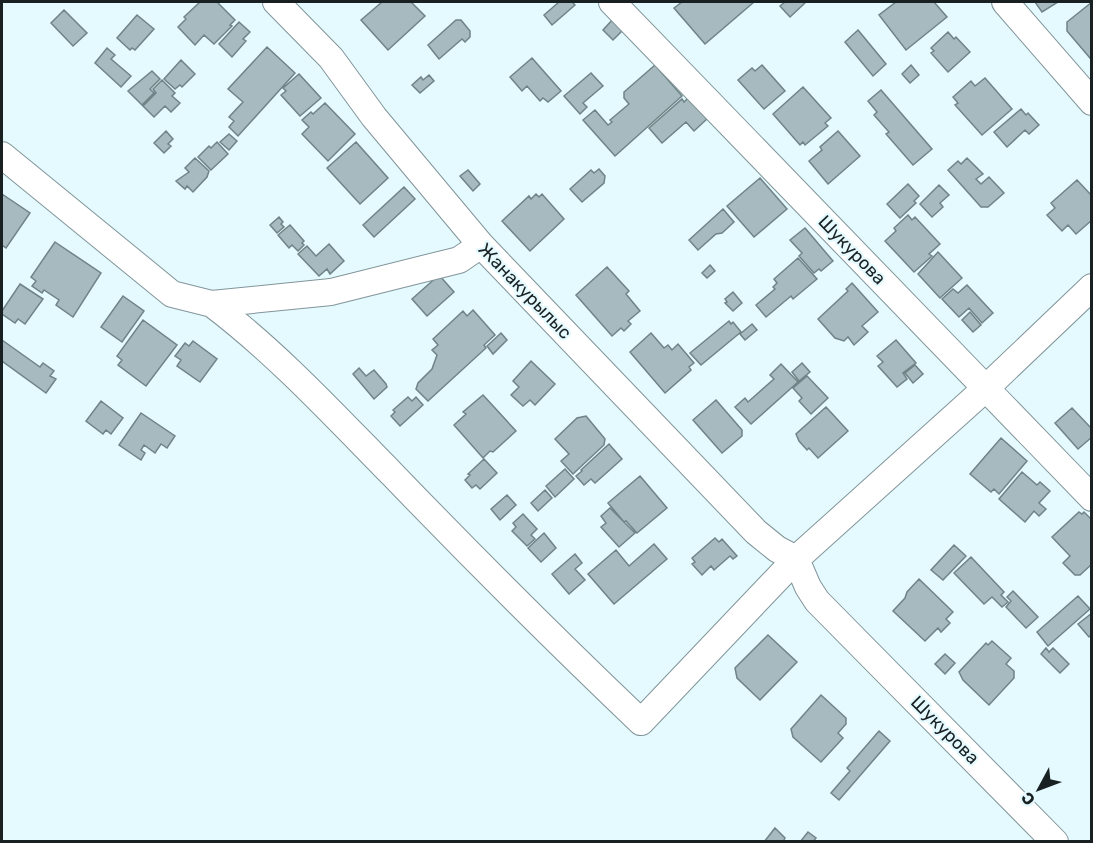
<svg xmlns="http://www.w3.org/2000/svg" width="1093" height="843" font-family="Rubik,sans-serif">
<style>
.building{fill:#a6babf;stroke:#708387;stroke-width:1.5}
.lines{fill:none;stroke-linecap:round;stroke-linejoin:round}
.minor-casing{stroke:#82959a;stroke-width:28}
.minor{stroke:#fff;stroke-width:26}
.labels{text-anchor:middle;stroke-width:4.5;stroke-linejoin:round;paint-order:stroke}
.street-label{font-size:18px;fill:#192022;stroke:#e4fafe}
</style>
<rect width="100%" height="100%" fill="#e4fafe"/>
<path class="building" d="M200 2H217L235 20 230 25 232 26 214 44 204 35 195 45 178 27 186 19 184 17Z
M382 2H411L425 16 388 50 361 20Z
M559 2H572L575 5 552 25 544 15Z
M682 2H754L705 44 674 8Z
M785 2H805V3L790 17 780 6Z
M896 2H934L947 17 906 50 879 15Z
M1035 2H1058L1042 12Z
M1092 2V57L1090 58 1067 31V22Z
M64 10 87 33 73 46 51 23Z
M137 15 154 29 135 50 132 48 130 50 117 38Z
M613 19 623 30 613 40 603 30Z
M456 20H461L470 31V37L465 42 462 39 439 59 428 45Z
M239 22 250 32 243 39 246 41 232 57 219 44Z
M858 30 886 64 873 76 845 42Z
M948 32 954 39 956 37 970 52 948 72 931 53 934 51 931 48Z
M267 47 295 73 238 136 229 127 234 121 229 117 243 102 228 89Z
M107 48 115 55 111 59 131 76 121 87 95 63Z
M532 58 561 91 548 102 543 98 540 101 527 86 522 91 510 77Z
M181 60 195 74 182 87 180 85 175 89 164 79Z
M655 65 682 96 615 156 583 120 595 110 608 125 612 122 610 120 629 104 624 98V92Z
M762 65 785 91 764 109 738 80 752 68 755 71Z
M911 65 919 75 910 83 902 74Z
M152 71 160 79 150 89 154 93 142 105 128 91Z
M591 73 603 86 583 103 587 107 580 114 564 96Z
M299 74 321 98 300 116 281 95 286 91 283 88Z
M429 75 434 81 420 93 412 85 421 77 423 80Z
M985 78 1012 109 982 135 955 105 958 103 953 97 971 81 975 86Z
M162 80 175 93 172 96 180 103 171 112 165 106 154 117 143 106 156 93 153 89Z
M803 87 831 118 825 123 828 126 805 145 803 142 800 145 773 114Z
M881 90 932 149 913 165 886 134 889 132 874 115 877 112 868 101Z
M689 97 708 118 694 131 686 122 662 143 649 128 682 99 684 102Z
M325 103 355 134 328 161 302 134 309 127 302 120 311 112 313 114Z
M1021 109 1026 115 1028 113 1039 125 1029 134 1025 130 1007 147 994 132Z
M166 131 173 139 168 144 171 146 164 153 154 143Z
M838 131 860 156 828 184 809 161 822 150 820 147Z
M229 134 237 141 229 150 220 142Z
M217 142 228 154 211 170 198 157 209 146 211 148Z
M356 142 388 178 360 204 327 168Z
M195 158 209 171 207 177 193 192 187 186 185 189 176 181 189 172 185 168Z
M967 158 983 174 976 179 981 184 989 177 1004 193 988 207H981L948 170 958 161 961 164Z
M599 169 605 176 604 183 582 202 570 189 591 170 594 173Z
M468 170 480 184 473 191 460 176Z
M760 178 787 209 754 237 727 206Z
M1077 180 1092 196V220L1076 234 1068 225 1062 231 1047 215 1055 208 1051 203Z
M908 184 919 196 914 201 916 203 900 218 887 204Z
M939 185 949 195 940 203 943 207 932 217 920 204Z
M404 187 415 199 374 237 363 225Z
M2 194 30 213 6 248 2 245Z
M536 194 539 197 542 194 564 219 530 251 502 221 529 196 531 199Z
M723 209 734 222 722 233 716 234 698 250 689 240Z
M908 215 912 220 915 217 940 244 929 254 932 256 914 272 885 241 896 231 894 228Z
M279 217 283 222 281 224 284 227 277 233 270 225Z
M290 225 304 241 302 243 304 245 298 251 292 245 289 248 278 235Z
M805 228 833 261 821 271 819 269 814 273 799 256 802 253 790 240Z
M55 242 101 273 73 317 56 305 59 300 44 290 42 293 32 286 36 281 31 277Z
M329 244 344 261 330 274 327 269 319 276 298 254 307 246 316 256Z
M938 252 962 278 940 298 918 274Z
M798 258 817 279 793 299 791 296 766 317 756 305 775 289 773 287 777 283 774 279Z
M710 265 715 271 707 278 702 273Z
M607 267 629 291 626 294 640 311 628 321 631 324 624 331 621 328 612 336 576 295Z
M439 275 454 292 427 316 412 299Z
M852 283 878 312 862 326 868 332 854 345 848 337 844 341 835 338 818 319 848 291 846 289Z
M20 284 43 299 25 324 18 319 15 323 2 314V311Z
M967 285 993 313 982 323 969 308 959 317 942 299 953 289 958 293Z
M733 292 742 303 733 311 725 303 727 302 725 299Z
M123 296 144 311 122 342 101 327Z
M473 310 495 335 484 345 486 348 428 401 416 389 418 383 432 369 437 355 432 350 438 345 433 339 463 311 467 316Z
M970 312 981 325 973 332 962 320Z
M143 320 177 345 146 386 118 365 122 360 117 356Z
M729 321 731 324 733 322 741 332 701 365 690 353Z
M752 324 757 330 745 340 740 334Z
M501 333 507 340 493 354 487 346Z
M651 333 664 348 668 345 672 350 678 344 694 363 689 367 691 370 665 393 630 352Z
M2 340 40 367 43 363 54 371 50 376 56 379 46 393 2 361Z
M896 340 916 363 903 373 907 379 897 387 878 366 883 362 877 356Z
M193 341 217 359 200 382 177 366 181 360 175 356 185 343 189 346Z
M531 361 555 384 535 405 530 400 523 406 511 395 519 387 513 381Z
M802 363 810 372 799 381 792 372Z
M781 364 798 382 751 424 735 407 745 398 748 402 774 379 770 375Z
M915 365 923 374 913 383 905 373Z
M359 368 366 376 374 370 386 384 387 387 374 399 353 374Z
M807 376 828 398 811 414 799 401 802 398 793 388Z
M483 395 516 431 493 452 490 451 483 458 454 425 466 414 463 412Z
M408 397 412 401 416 397 423 405 400 426 391 416 395 412 393 410Z
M716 400 742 430V436L722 453 693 420Z
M101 401 123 418 111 434 106 430 103 434 86 421Z
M826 407 848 431 818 458 809 448 807 450 799 441 796 434Z
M1072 408 1092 429V437L1078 449 1055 423Z
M141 413 175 436 167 448 161 444 155 453 144 445 141 450 145 453 141 460 119 445Z
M586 416 605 439 604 445 573 474 561 461 569 454 555 439 577 418Z
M1001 438 1027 461 999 494 994 489 991 492 970 474Z
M609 444 622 459 595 483 591 479 584 485 576 476 582 471 581 470Z
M484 459 497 473 480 489 476 485 472 488 465 480 470 475 468 474Z
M565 469 574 479 555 497 546 486Z
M1022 472 1037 485 1040 482 1050 491 1039 503 1046 509 1039 516 1034 511 1025 522 999 499Z
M640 476 667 508 637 533 626 521 624 522 608 503Z
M545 490 552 498 538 511 531 503Z
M507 495 516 505 500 520 491 509Z
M610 508 635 533 619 547 601 527 606 523 601 516Z
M1079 512 1082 514 1084 512 1092 520V564L1080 575H1075L1063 563 1070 556 1052 537Z
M523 514 537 529 531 535 535 539 527 546 512 531 516 527 513 523Z
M544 533 556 548 541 562 528 548Z
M715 538 719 542 722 539 737 556 733 559 730 556 714 570 711 566 702 575 692 564 695 562 692 558Z
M654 544 667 559 614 604 588 574 616 550 629 566Z
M954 545 966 556 943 580 931 570Z
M575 554 582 563 575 569 585 580 569 594 552 574Z
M971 557 1004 592 1001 595 1008 602 1002 607 992 597 984 604 954 573Z
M919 579 953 612 946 619 950 623 941 632 938 628 925 641 893 611 905 598 907 592Z
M1013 591 1038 617 1026 628 1006 607 1011 601 1007 597Z
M1078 596 1090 609 1048 646 1037 632Z
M1092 613V634L1089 637 1078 624Z
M768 635 797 662 760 700 737 678 735 668Z
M992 641 1011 658 1006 664 1014 671V678L989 705 963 680 959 672 986 643 988 645Z
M1046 648 1049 652 1053 648 1069 664 1060 673 1041 654Z
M945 654 955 663 945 674 935 664Z
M821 695 846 718V724L838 733 843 738 821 762 793 737 791 729Z
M879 731 890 741 839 800 831 793 850 771 847 768Z
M775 828 785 838 783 842H764Z
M808 832 816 838 813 842H800Z"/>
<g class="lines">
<defs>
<path id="minor" d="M276 2 331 58 374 117 481 245 756 532 777 549 796 559
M612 2 1092 498
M1005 2 1092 102
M2 155 172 294 212 304 331 292 459 260 481 245
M212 304C278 354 335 416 393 475 474 559 556 641 641 722L796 559 986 388 1092 287
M796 559 808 587 817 601 1055 842"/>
</defs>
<use href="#minor" class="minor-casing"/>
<use href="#minor" class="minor"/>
</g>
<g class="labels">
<g class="street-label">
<text transform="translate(852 250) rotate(46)" y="6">Шукурова</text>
<text transform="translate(525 291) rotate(46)" y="6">Жанакурылыс</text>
<text transform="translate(945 730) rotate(45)" y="6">Шукурова</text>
</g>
</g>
<rect width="1093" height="843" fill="none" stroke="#192022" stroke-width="6"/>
<g transform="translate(1039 789) rotate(229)" stroke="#e4fafe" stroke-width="4.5" paint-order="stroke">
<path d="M0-4.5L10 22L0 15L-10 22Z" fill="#192022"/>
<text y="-9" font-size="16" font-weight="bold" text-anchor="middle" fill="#192022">С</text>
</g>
</svg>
